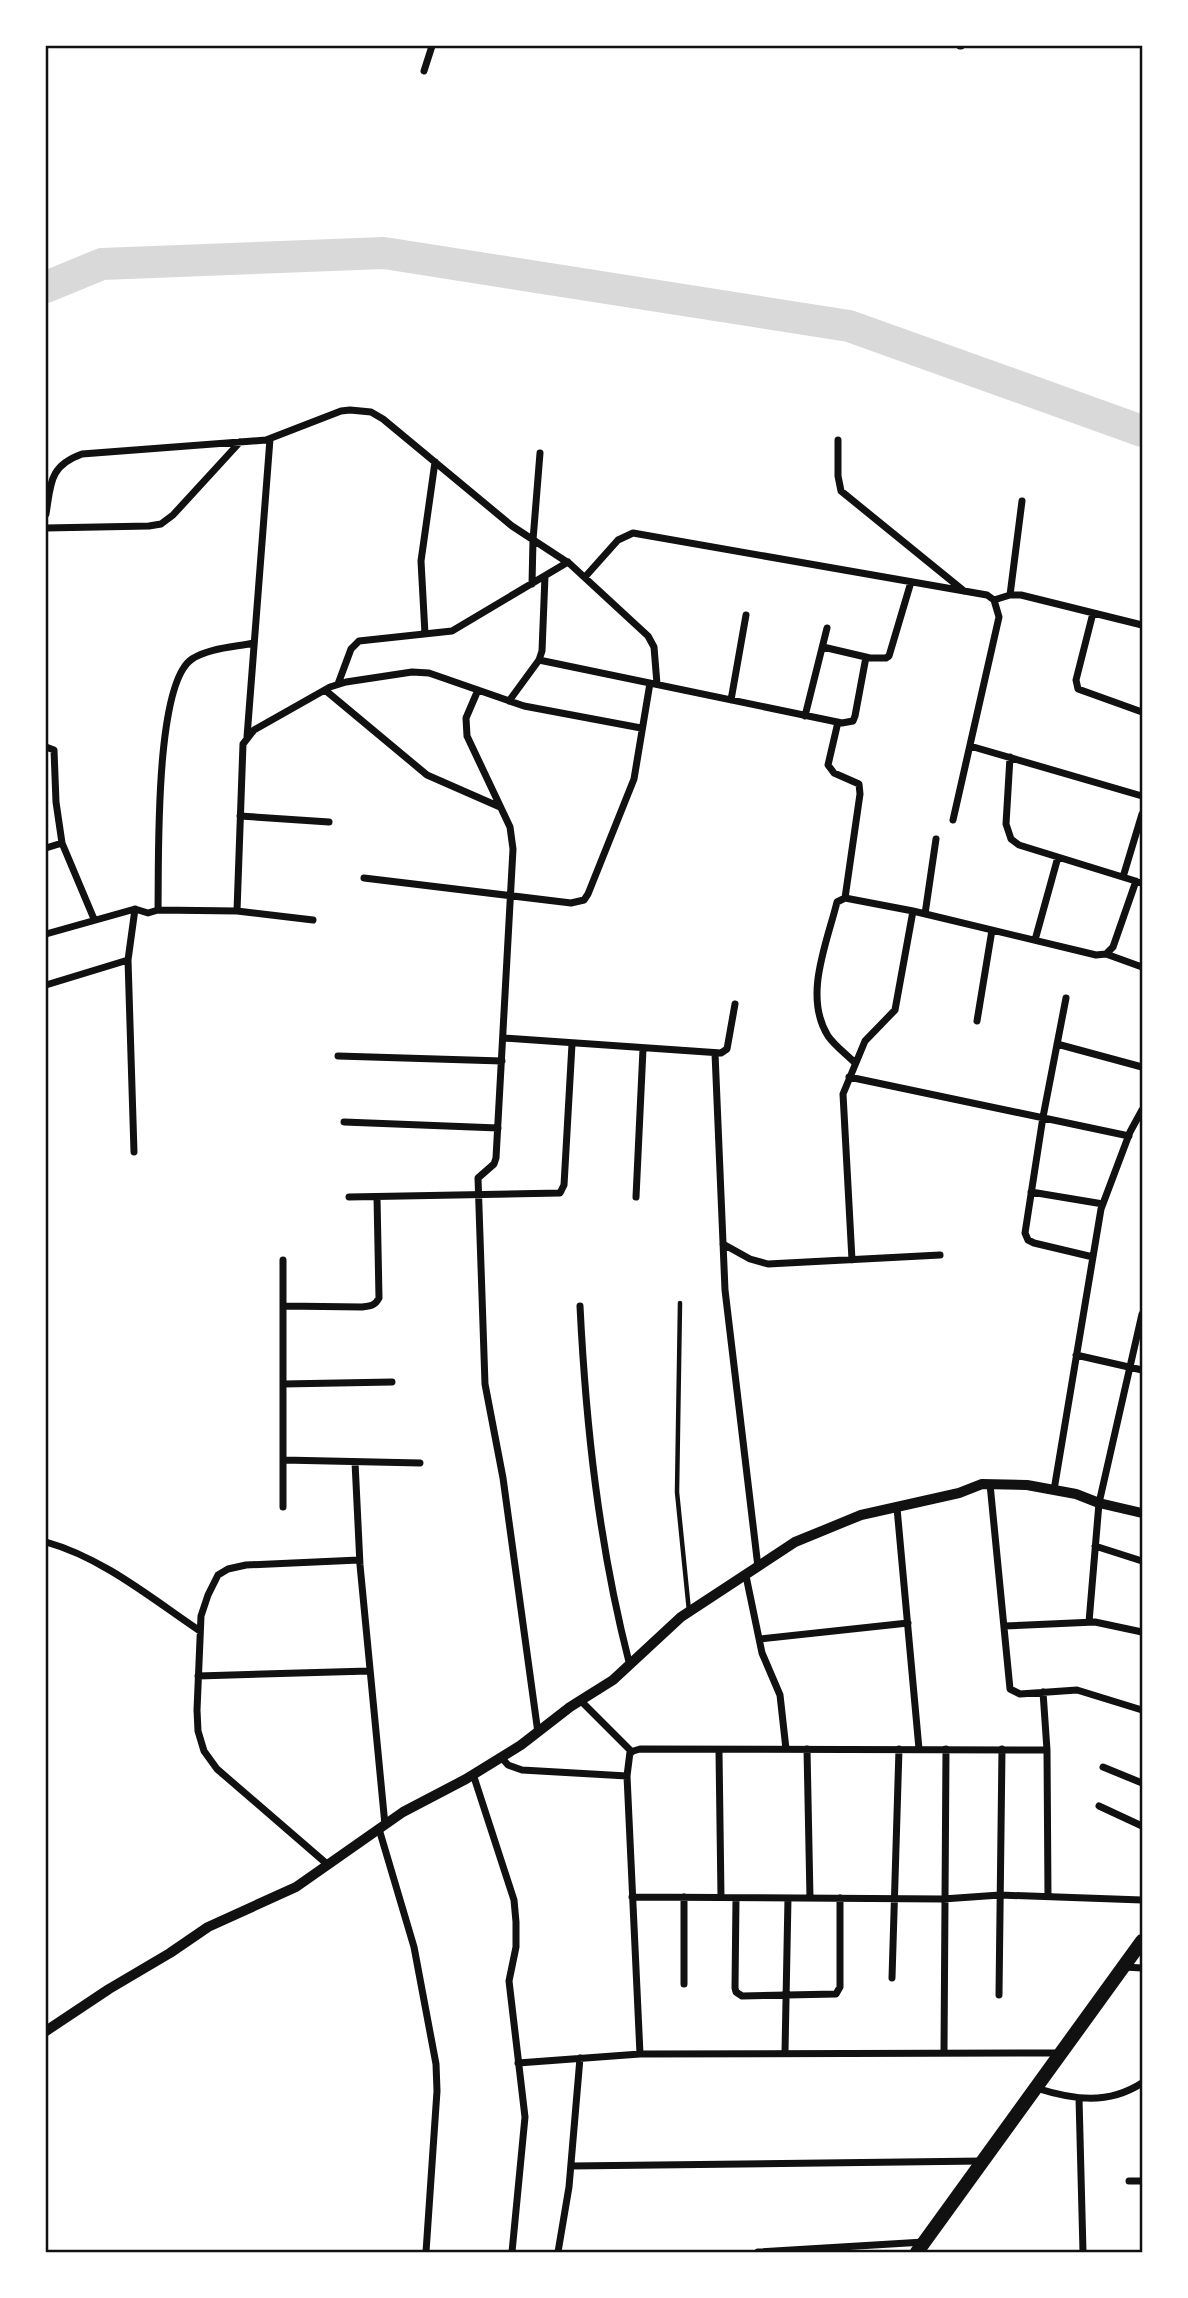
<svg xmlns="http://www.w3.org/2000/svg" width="1188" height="2298" font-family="'IBM Plex Serif',serif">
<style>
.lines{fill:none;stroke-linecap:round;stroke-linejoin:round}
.river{stroke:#d9d9d9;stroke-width:32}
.service{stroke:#111;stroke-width:4.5}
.minor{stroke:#111;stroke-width:7}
.tertiary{stroke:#111;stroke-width:10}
.primary{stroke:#111;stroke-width:14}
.neatline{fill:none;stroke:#111;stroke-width:2.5}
</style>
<rect width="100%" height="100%" fill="#fff"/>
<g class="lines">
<path class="river" d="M46 287 102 264 384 253 849 326 1142 431"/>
<path class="service" d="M680 1303 677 1492 689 1611"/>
<path class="minor" d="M960 46H961
M424 71 432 46
M838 440V476L841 491 964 591
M46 514C51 483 49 466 82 454L266 440 341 411 350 410 371 412 383 419 512 526 570 564 648 636 654 647 657 684
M46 528 149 526 161 524 173 515 240 442
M585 577 618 540 633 533 987 595 994 600 999 617 953 820
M532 584 533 540 540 453
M1010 595 1022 501
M994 600 1010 595H1021L1142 625
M1093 613 1076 680 1078 689 1142 712
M425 634 421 561 435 462
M823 647 870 658H886L889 656 911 582
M539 660 842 723 853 721 855 716 866 657
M338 684 351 649 359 641 452 631 568 562
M325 690 427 775 500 807
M478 690 466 718 467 736 510 827 513 849 496 1158 494 1164 478 1178 485 1384 503 1478 538 1733
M731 700 746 615
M509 701 539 660 542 651 545 576
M805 716 827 628
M838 722 828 765 834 773 859 784 860 794 845 898 837 902C827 943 803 996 828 1036 835 1046 846 1054 855 1063
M247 737 270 439
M970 746 1142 796
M46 747 54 750 56 802 62 843 94 919
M1010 757 1006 824 1011 839 1019 845 1142 883
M240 816 329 822
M46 848 62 843
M1123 877 1142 814
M364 878 571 903 584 900 588 894 634 779 650 683
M845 898 913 911 1096 955 1106 954 1113 947 1136 881
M158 910C159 864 154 684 192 659 208 648 235 647 254 643
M237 911 243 744 254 730 330 687 346 682 412 672 429 673 524 706 641 728
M925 914 936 839
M46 934 135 909 148 913 158 910 237 911 313 920
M1035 940 1058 857
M1106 954 1142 967
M46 985 128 960
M1066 998 1043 1117 1025 1233 1028 1240 1034 1243 1093 1257
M977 1021 992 930
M503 1038 721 1053 727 1049 735 1004
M1057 1044 1142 1067
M715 1053 725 1290 758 1567
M338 1056 502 1061
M849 1077 1129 1136
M344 1122 498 1128
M134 1152 128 960 135 909
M1031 1192 1103 1204
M349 1197 560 1193 564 1185 572 1044
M636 1197 643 1049
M723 1244 750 1259 768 1264 940 1255
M283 1260V1507
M852 1260 843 1094 865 1041 895 1010 913 911
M283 1306 362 1307C370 1306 375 1306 379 1298L377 1197
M580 1306C586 1427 599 1545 629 1662
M1076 1355 1142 1370
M283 1384 392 1382
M283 1460 420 1463
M355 1462 360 1565 385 1825
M990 1484 1010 1689 1020 1694 1077 1690 1142 1710
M1054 1490 1101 1209 1130 1132 1142 1110
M897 1508 919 1749
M46 1542C103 1558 151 1598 200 1631
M1095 1546 1142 1561
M746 1576 762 1653 780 1695 786 1749
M1089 1622 1099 1503 1142 1314
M1004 1626 1095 1622 1142 1632
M760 1639 908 1623
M198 1676 369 1671
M1043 1692 1047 1750 1048 1896
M581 1701 632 1752
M807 1749 810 1898
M719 1751 721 1897
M501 1757 508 1765 522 1770 627 1776
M1103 1767 1142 1783
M473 1774 514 1900 516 1922V1947L509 1981 525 2117 512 2252
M1099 1806 1142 1826
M379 1829 414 1947 436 2064 437 2091 426 2252
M327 1864 217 1769 204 1751 198 1731 197 1710 201 1616 208 1595 218 1575 228 1569 246 1565 359 1560
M632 1897 943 1899 1000 1895 1142 1900
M736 1898 735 1988 736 1992 742 1996 836 1994 840 1987V1898
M1124 1967 1142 1968
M892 1978 899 1749
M684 1984V1897
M999 1995 1002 1749
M785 2052 788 1898
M944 2052 946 1749
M640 2054 627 1776 630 1752 640 1749 1047 1750
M518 2063 640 2054 1061 2053
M1036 2088C1074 2100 1108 2105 1142 2083
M1079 2098 1083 2252
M571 2166 982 2161
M1129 2181H1142
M558 2252 569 2187 580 2058
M758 2252 924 2242"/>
<path class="tertiary" d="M46 2031 109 1989 170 1953 208 1927 296 1887 403 1812 466 1779 521 1745 570 1707 613 1680 681 1617 795 1542 861 1515 959 1493 982 1484 1027 1485 1076 1494 1099 1503 1142 1513"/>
<path class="primary" d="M917 2252 1142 1941"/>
</g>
<rect width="1188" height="2298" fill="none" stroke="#ffffff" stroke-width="94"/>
<rect x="47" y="47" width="1094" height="2204" class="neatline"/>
</svg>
